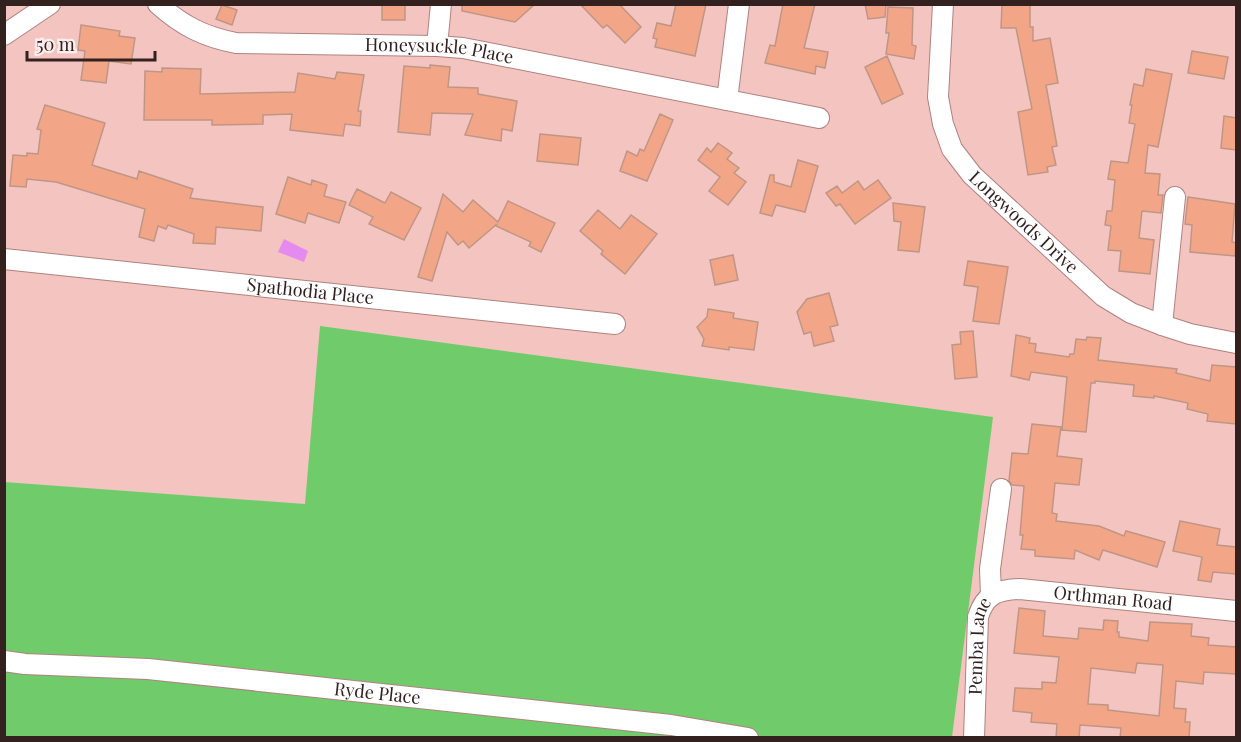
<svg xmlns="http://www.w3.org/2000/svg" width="1241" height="742" font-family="'Playfair Display',serif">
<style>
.green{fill:#70cc6b}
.water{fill:#e58bf0}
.building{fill:#f3a687;stroke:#bf9685;stroke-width:1.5;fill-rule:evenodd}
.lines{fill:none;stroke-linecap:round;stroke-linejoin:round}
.minor-casing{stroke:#af827f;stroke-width:22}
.minor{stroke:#fff;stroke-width:20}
.labels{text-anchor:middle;stroke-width:4.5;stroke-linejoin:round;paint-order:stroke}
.street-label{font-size:18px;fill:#332120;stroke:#fdeeed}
</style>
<rect width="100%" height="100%" fill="#f4c4c1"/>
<path class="green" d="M320 326 993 417 952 737H5L4 482 305 504Z"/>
<path class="water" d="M284 239 308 251 304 262 278 252Z"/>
<path class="building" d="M382 4H405V20H382Z
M462 4H535L515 22 462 11Z
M580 4H619L641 27 625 43 607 25 603 28Z
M676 4H706L695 56 655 47 657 39 653 38 657 23 671 26Z
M783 4H815L804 48 828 52 825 68 816 66 815 74 765 63 770 45 775 46Z
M865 4H886L885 17 868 19Z
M1002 4H1030V27H1033V41L1050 38 1058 83 1046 85 1057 146 1052 147 1056 165 1047 167 1048 172 1028 175 1018 112 1032 109 1016 28H1001Z
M222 5 237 10 232 25 216 19Z
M888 7 913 8 912 45 916 46 914 59 886 54 889 33H886Z
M81 25 120 31 119 36 135 38 131 64 109 61 106 83 81 80 85 51 78 50Z
M1192 51 1228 57 1224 79 1188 73Z
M887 56 903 94 882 104 865 67Z
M430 65 450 67 448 87 478 88V94L517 101 512 131 502 129 501 141 465 135 473 114 432 113 430 135 398 132 404 66 430 68Z
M162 68 201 69 200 94 295 92 298 73 335 79 337 72 364 75 358 111H361L360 126 345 124 343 136 290 130 292 114 263 115V124L212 125V120H144L145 71 162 72Z
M1146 69 1172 74 1158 147 1148 145 1145 173 1160 174 1158 195H1163L1161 213 1142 211 1139 238 1154 240 1150 274 1119 271 1121 251 1108 250 1111 226 1105 225 1107 211H1112L1115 180 1108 179 1111 161 1128 163 1135 124 1129 123 1132 105H1130L1134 84 1143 86Z
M45 105 105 123 92 165 137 179 139 171 193 189 190 198 263 207 261 231 216 227 215 244 193 243 194 234 168 225 166 229 158 226 154 241 139 237 145 209 56 182 27 179 26 187 10 186 13 155 27 156V153L38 154 41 130 37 129Z
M660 114 673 120 647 181 620 171 627 151 637 156 640 149 644 151Z
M1224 116 1236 118V150L1221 148Z
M540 134 581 138 578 165 537 161Z
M718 143 732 153 727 159 739 168 734 173 746 182 728 205 709 191 720 177 698 160 707 148 711 152Z
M798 160 818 166 805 212 776 205 772 216 760 213 770 175H774V182L791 187Z
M288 177 311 185 312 180 327 185 324 196 346 202 339 223 308 213 305 223 276 214Z
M878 180 891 198 855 224 840 204 836 206 826 193 837 186 842 193 858 181 864 190Z
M357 189 385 203 391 192 421 208 404 240 369 224 373 217 349 205Z
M443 194 463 212 473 200 498 222 508 201 555 223 541 252 529 246 531 242 496 226 497 224 469 248 463 241 458 245 447 232 432 281 418 277Z
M1188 197 1235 204 1232 242 1236 243 1235 256 1190 252 1192 225 1185 224Z
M893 203 925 207 919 252 898 250 901 222 894 221Z
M598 210 620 229 631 215 657 234 625 274 601 254 603 251 580 231Z
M733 255 738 280 715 285 710 260Z
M968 261 1008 267 999 324 973 321 978 287 964 285Z
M829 293 838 325 830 327 834 341 814 346 811 332 804 334 797 312 807 299Z
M708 309 734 313 733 318 758 322 754 350 729 347V350L702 346 704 339 697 327 707 317Z
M973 331 977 377 955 379 952 345 961 344 960 332Z
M1016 335 1030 338 1029 343 1036 344 1035 352 1069 357 1070 354H1074L1076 339 1086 340 1087 337 1101 338 1098 360 1177 369 1176 373 1210 381 1212 365 1236 367V424L1207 421 1208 414 1187 409 1188 403 1154 396V398L1133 396 1134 385 1095 381V383H1091L1086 432 1062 430 1067 377 1031 372 1029 380 1011 376Z
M1032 424 1061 427 1057 456 1082 459 1079 485 1055 483 1052 513 1057 514 1056 521 1099 526 1124 536 1126 531 1165 542 1157 567 1103 550 1099 560 1075 550 1074 559 1035 556V550L1021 549 1023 535H1020L1024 486 1012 485 1009 481 1012 453 1028 454Z
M1180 521 1220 529 1217 545 1236 547V574L1213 572 1211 582 1198 580 1202 557 1173 551Z
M1019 608 1045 611 1043 636 1078 639 1079 628 1103 630 1104 620 1118 621 1117 632H1119V637L1148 641 1150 622 1192 624 1191 636 1209 638 1208 645 1236 647V674L1204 672 1203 684 1176 681 1174 708 1186 709 1185 722H1190L1189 738H1120L1121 728 1080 725 1079 738H1056L1057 724 1031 722 1032 713 1013 711 1015 688 1042 689V682L1056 683 1059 657 1014 653ZM1137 663 1163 665 1159 716 1108 710V705L1088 704 1091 668 1135 673Z"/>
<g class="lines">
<defs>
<g id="minor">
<path id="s1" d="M158 4C182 26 205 37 236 43L437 46 463 48 819 118"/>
<path id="s2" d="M943 4 938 97 943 124 952 149 972 175 1103 296 1131 313 1162 325 1190 334 1236 343"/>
<path d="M4 35 50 4"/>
<path d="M437 46 441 4"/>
<path d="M727 100 739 4"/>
<path id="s3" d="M4 259 615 324"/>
<path d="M1162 325 1175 197"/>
<path d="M991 595 990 569 1001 489"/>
<path id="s4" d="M4 661 25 664 148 669 671 725 748 738"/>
<path id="s5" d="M974 738 978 617C985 594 997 590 1020 589L1236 611"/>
</g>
</defs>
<use href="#minor" class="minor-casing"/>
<use href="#minor" class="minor"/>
</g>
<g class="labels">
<g class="street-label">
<text dy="6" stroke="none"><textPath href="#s1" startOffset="292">Honeysuckle Place</textPath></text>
<text dy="6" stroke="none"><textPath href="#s2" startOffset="250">Longwoods Drive</textPath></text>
<text dy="6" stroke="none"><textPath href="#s3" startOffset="308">Spathodia Place</textPath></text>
<text dy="6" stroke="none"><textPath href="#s5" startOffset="270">Orthman Road</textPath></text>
<text dy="6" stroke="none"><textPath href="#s5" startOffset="92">Pemba Lane</textPath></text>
<text dy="6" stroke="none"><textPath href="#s4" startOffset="375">Ryde Place</textPath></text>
</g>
</g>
<rect width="1241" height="742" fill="none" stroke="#332120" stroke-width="12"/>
<path d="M27 51v9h128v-9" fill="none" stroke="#332120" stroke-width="3"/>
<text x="36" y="51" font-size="18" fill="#332120" stroke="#fdeeed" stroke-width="4.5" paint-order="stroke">50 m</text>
</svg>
